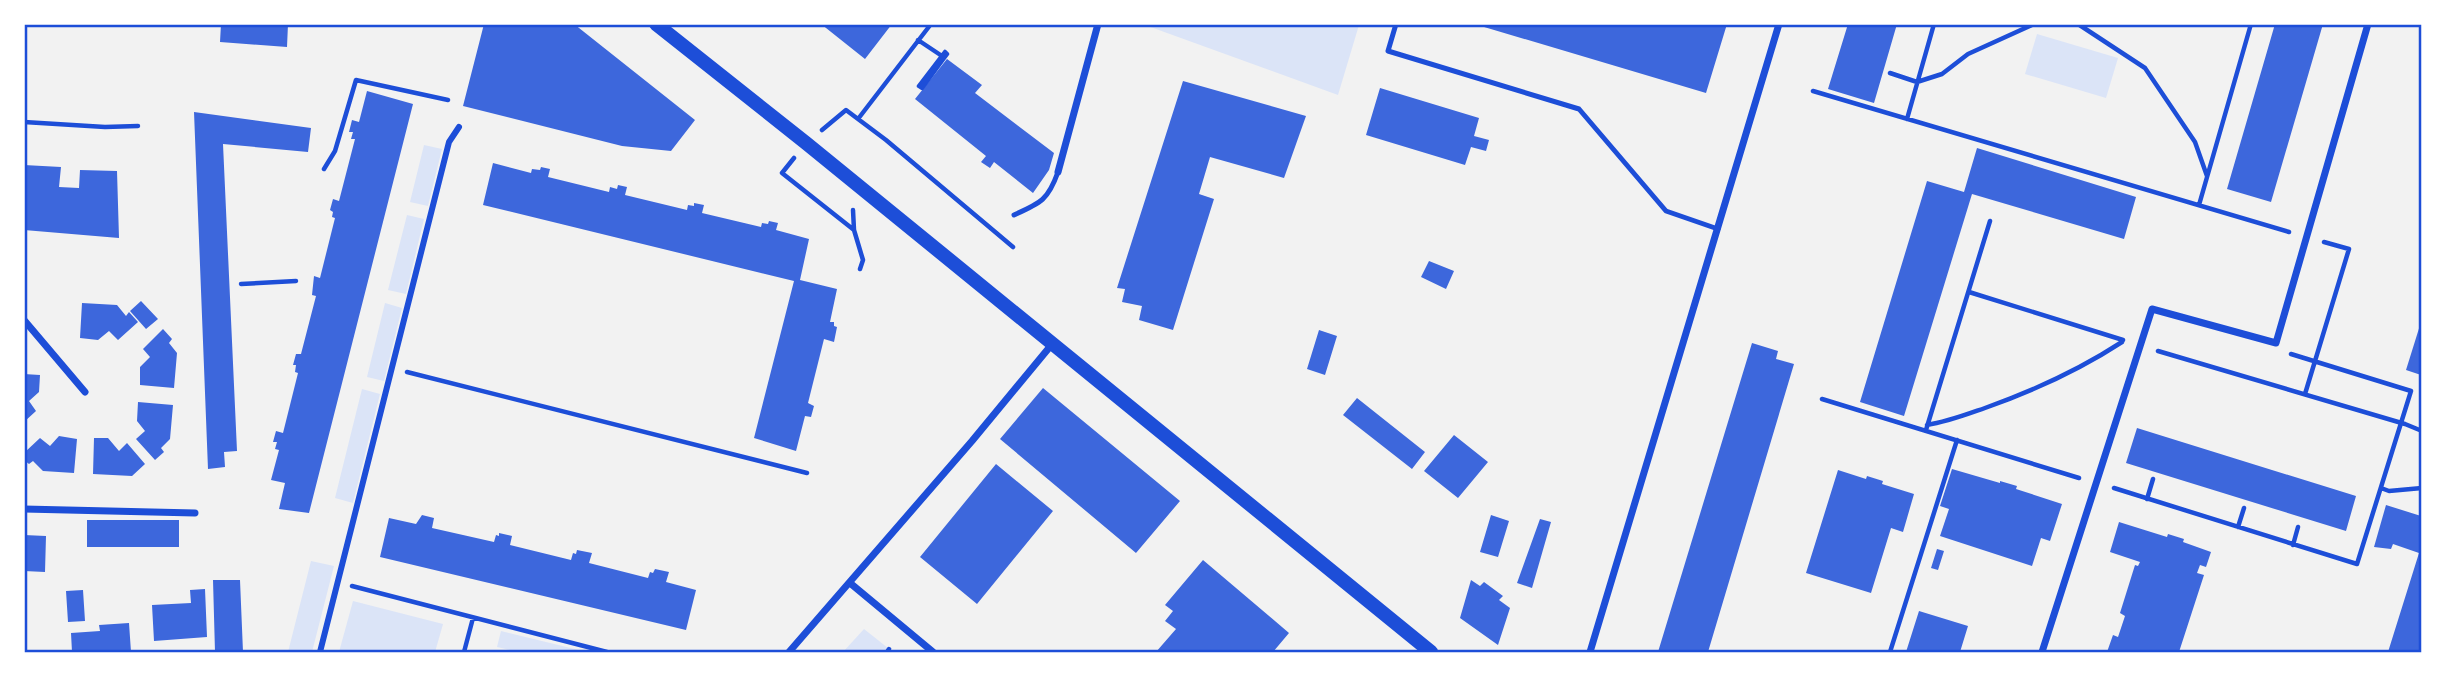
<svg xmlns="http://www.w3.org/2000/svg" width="2446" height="677" font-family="'Public Sans',sans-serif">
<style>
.green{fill:#dbe4f7}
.building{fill:#3d67dc}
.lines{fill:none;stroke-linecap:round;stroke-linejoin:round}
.path{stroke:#1d4ed8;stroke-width:4.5}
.service{stroke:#1d4ed8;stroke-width:5}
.pedestrian{stroke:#1d4ed8;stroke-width:6}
.minor{stroke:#1d4ed8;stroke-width:7}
.secondary{stroke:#1d4ed8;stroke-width:14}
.neatline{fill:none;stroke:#1d4ed8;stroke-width:2.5}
</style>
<rect width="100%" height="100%" fill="#f2f2f2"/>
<path class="green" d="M1145 25H1359L1338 95Z
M2037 34 2118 58 2106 98 2025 74Z
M424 145 442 149 428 206 410 202Z
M407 215 424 219 406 294 388 290Z
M385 303 402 308 384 381 367 377Z
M362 389 380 394 353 503 335 498Z
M311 561 334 566 312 652H288Z
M353 601 443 624 435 652H339Z
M864 629 893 652H843Z
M501 631 587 652H519L497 647Z"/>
<path class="building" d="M221 24H288L287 47 220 42Z
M484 24H574L695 120 671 151 622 146 463 106Z
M821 24H892L865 59Z
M1474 24H1727L1706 93Z
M1848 24H1897L1874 103 1828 89Z
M2275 24H2323L2271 202 2227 189Z
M947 59 982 85 975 93 1054 153 1049 170 1033 193 994 162 990 168 981 162 986 156 915 99Z
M1183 81 1306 116 1284 178 1210 157 1199 194 1214 199 1173 330 1139 320 1142 306 1122 302 1125 289 1117 288Z
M1380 88 1479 118 1474 136 1489 140 1486 151 1471 147 1465 165 1366 135Z
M367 91 413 104 309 513 279 509 285 483 271 480 279 450 275 449 277 442H273L276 431 283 433 298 373 295 372 296 365H293L296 354H301L316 296 312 295 314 276 320 278 335 218 332 217 333 212 330 210 333 199 339 201 355 139H351L353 132H349L352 120 359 122Z
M194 112 311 128 308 152 223 144 237 451 224 452 225 467 208 469Z
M1977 148 2136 197 2124 239 1972 194 1904 416 1860 402 1927 181 1964 192Z
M493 163 531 173 532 169 540 170 541 167 550 169 548 177 609 192 610 187 617 189 618 185 627 187 625 195 687 210 688 205 694 206V203L704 205 702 213 761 227 762 223 768 224 769 221 778 223 776 230 809 239 800 280 837 289 830 322H834V326L837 327 834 342 824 339 808 403 814 406 811 417 805 416 796 451 754 438 794 281 483 205Z
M24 165 61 167 59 187 79 188 80 170 117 171 119 238 24 230Z
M1429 261 1454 271 1446 289 1421 277Z
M141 301 158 319 146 329 130 311Z
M82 303 117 305 126 316 129 312 138 322 118 340 109 331 98 340 80 338Z
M2421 322V375L2406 370Z
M163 329 172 339 169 343 177 353 174 388 140 385V367L150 357 143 349Z
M1319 330 1337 336 1325 375 1307 369Z
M1752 343 1778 351 1776 359 1794 364 1708 652H1658Z
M24 374 40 375 39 392 29 401 36 411 24 422Z
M1043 388 1180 501 1136 553 1000 439Z
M1357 398 1425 452 1412 469 1343 415Z
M138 402 173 405 170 439 161 448 164 452 155 460 136 439 145 431 137 421Z
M2137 428 2356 496 2346 531 2126 463Z
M1454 435 1488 462 1458 498 1424 471Z
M59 436 77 439 74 473 43 471 33 461 29 464 24 460V453L40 438 50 446Z
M94 438H108L119 451 127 443 145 464 132 476 93 474Z
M996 464 1053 511 977 604 920 557Z
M1952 469 2000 483V481L2017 486 2016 489 2062 504 2050 541 2041 538 2032 566 1940 536 1949 509 1940 506Z
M1838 470 1866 479 1867 476 1883 481 1882 484 1914 494 1903 532 1891 528 1871 593 1806 573Z
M2386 505 2421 516V652H2388L2419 553 2393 544 2391 549 2374 547Z
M422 515 434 518 432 528 494 542 496 535 499 536V533L512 536 510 545 571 560 573 553 576 554 577 550 592 553 589 563 648 578 650 572 653 573 655 569 669 572 666 582 696 590 686 630 380 557 389 518 416 524Z
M1491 515 1509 521 1498 557 1480 552Z
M1540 519 1551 522 1532 588 1517 583Z
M87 520H179V547H87Z
M2119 522 2167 537 2168 534 2184 539 2183 542 2211 552 2206 567 2200 565 2197 573 2204 575 2179 652H2107L2113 635 2118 637 2125 616 2120 613 2135 565 2138 566 2140 562 2110 552Z
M24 535 46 536 45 572 24 571Z
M1937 549 1944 551 1938 570 1931 568Z
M1203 560 1289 633 1273 652H1156L1176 629 1165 621 1173 611 1165 605Z
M213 580H240L243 652H215Z
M1471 580 1480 586 1484 582 1503 596 1499 600 1510 608 1498 645 1460 618Z
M205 589 207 637 154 641 152 605 191 603 190 590Z
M83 590 85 621 68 622 66 591Z
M1919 611 1968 626 1960 652H1906Z
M129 623 131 652H72L71 633 100 631 99 625Z"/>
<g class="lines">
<path class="path" d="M2078 24 2145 68 2195 142 2207 176
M918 40 942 56
M945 52 947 54 944 58 922 88 919 86Z
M1890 73 1917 82 1942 74 1968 54 2034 24
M1813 91 2289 232
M858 119 931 24
M1907 119 1934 24
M24 122 105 127 138 126
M822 130 846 110 886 140 1013 247
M794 158 782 173 854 230
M324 169 335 151 356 80 448 100
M2199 205 2251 24
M853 210 854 230 863 260 860 269
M241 284 296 281
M1969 292 2123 340
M2158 351 2405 424 2422 431
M407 372 807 473
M2305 394 2349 249 2324 242
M1822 399 2079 478
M1927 425C1947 422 1965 415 1985 408 2033 391 2079 370 2122 342
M1926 430 1990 221
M2114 488 2357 564 2411 391 2291 354
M2381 488 2389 491 2422 488
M2147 499 2153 479
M2238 527 2244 508
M2293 545 2298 527
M352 586 607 652
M464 652 473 618
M887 652 889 649
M1890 652 1957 440"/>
<path class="service" d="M1396 24 1388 51 1579 109 1666 211 1718 229
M1014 215C1041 203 1048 200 1058 172"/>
<path class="pedestrian" d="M320 652 449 142 459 127"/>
<path class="minor" d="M1058 172 1098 24
M24 320 85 392
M24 509 195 513
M850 583 933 652
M789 652 972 441 1053 343
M1590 652 1779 24
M2042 652 2152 309 2276 343 2368 24"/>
<path class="secondary" d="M656 24 806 143 1431 652"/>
</g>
<rect width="2446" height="677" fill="none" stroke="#ffffff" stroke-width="52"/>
<rect x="26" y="26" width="2394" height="625" class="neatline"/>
</svg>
